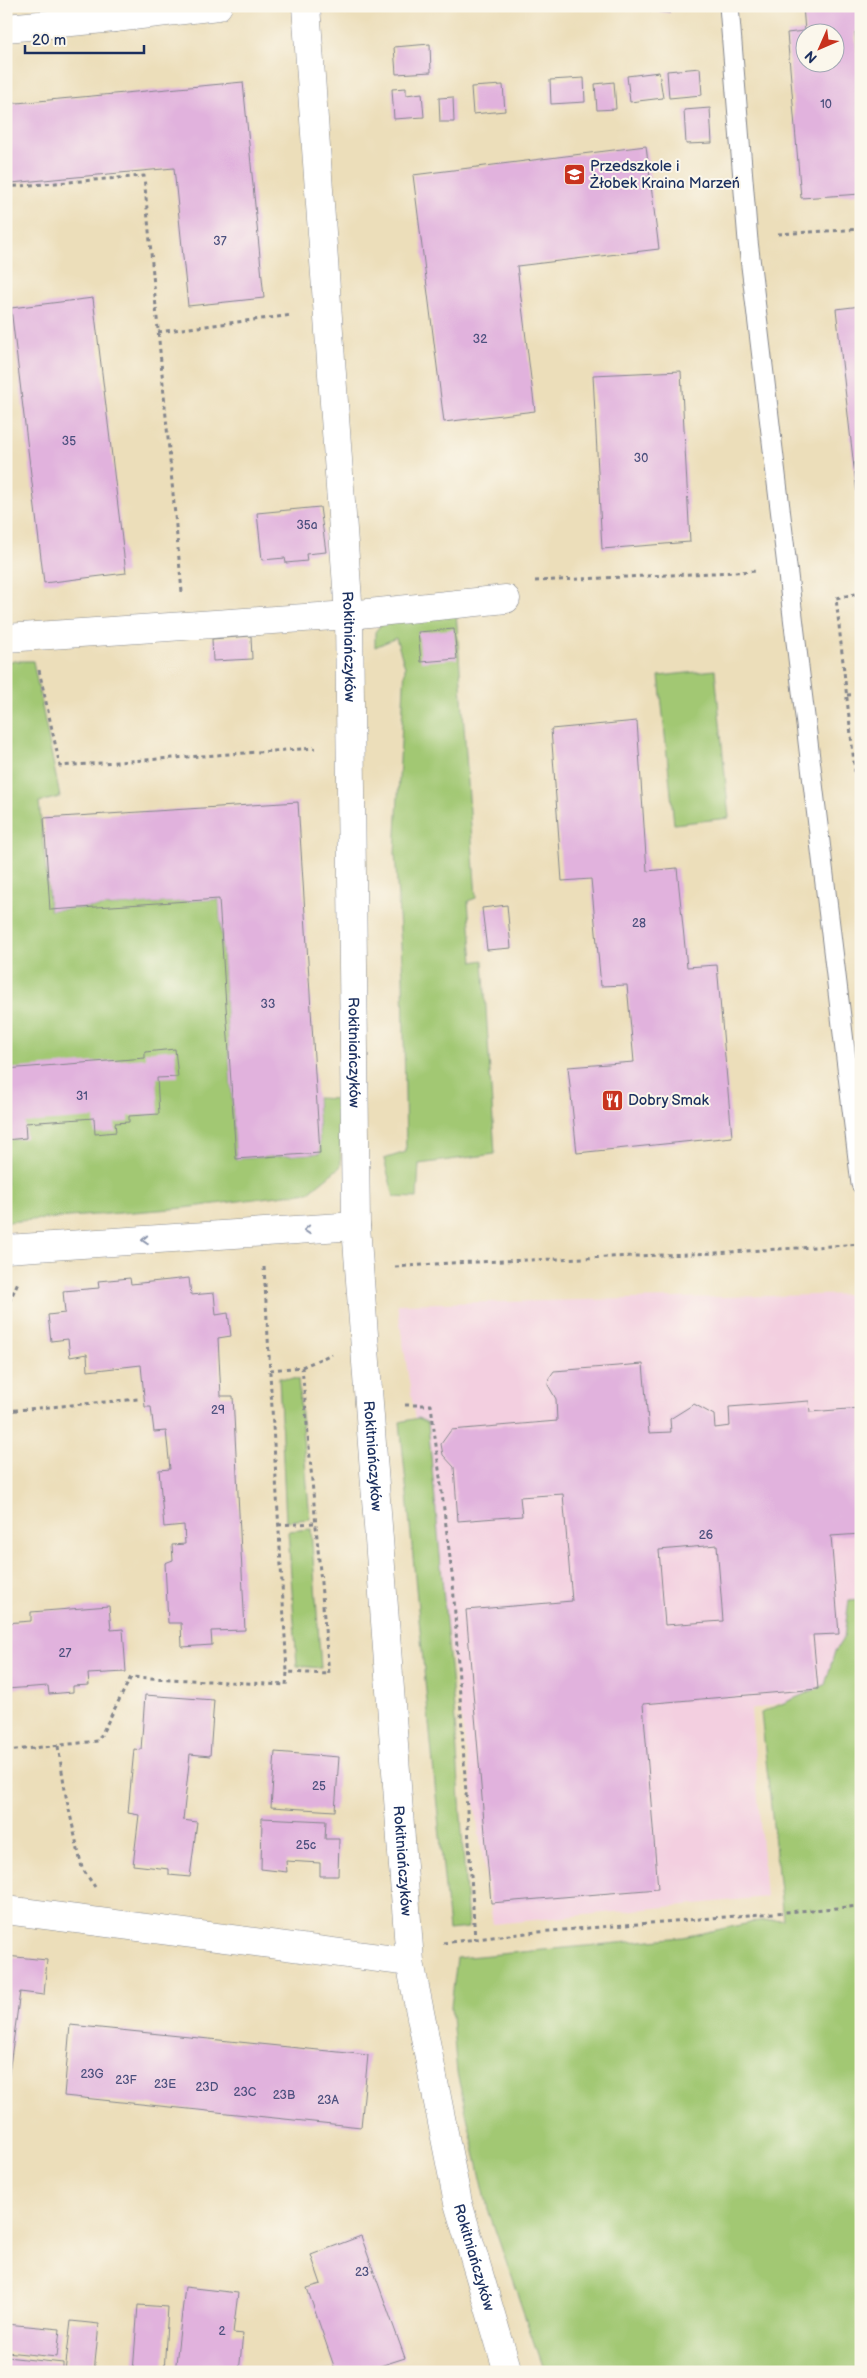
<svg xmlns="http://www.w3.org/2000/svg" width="867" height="2378" font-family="'Balsamiq Sans',sans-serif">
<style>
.built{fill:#f3cfe0}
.green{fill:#a2c873;stroke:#5e7c68}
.building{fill:#e1b2dd;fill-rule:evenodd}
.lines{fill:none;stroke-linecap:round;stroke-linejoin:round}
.lane-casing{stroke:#84868c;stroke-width:21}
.street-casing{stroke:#84868c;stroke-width:29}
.path{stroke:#84868c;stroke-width:3;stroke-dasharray:4 4;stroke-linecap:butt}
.lane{stroke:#fff;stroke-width:19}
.street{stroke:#fff;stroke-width:28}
.oneway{stroke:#8d97ae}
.labels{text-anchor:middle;stroke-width:4;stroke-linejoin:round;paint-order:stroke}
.number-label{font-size:12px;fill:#4c507e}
.poi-label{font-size:15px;fill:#1b2f5e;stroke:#fbf7ec;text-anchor:start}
.street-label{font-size:15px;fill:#1b2f5e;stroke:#fbf7ec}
</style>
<rect width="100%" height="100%" fill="#fbf7ec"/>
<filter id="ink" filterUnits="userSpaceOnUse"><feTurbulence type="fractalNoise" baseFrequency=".02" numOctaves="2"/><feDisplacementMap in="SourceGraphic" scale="10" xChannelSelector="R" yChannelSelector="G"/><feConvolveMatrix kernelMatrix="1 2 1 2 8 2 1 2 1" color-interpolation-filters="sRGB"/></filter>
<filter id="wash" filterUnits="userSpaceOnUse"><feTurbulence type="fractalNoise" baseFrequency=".0096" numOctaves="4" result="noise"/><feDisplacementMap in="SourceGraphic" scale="20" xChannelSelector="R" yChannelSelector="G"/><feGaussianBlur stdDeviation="1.12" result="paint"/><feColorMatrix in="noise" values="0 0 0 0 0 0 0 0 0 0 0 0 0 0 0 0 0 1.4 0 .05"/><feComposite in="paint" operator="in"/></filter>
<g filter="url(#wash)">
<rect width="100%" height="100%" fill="#ecdeba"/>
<path class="built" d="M861 1294V1624L829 1692 751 1710 766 1897 493 1924 397 1304Z"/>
<path class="green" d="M456 611 476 898 468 901 473 962 483 960 495 1154 419 1164 417 1198 394 1197 384 1159 406 1152 403 977 395 853 405 667 396 638 375 647V632L382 623Z
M6 661H33L60 797 39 802 50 910 219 899 236 1159 320 1153 317 1098 338 1099 341 1166 309 1192 184 1208 6 1222Z
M715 670 729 818 674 824 659 676Z
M279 1378 298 1379 310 1519 286 1521Z
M418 1418 428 1423 455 1721 468 1928 449 1930 400 1422Z
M311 1529 321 1668 297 1666 288 1531Z
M861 1599V2372H544L488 2209 457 2073 451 2006 457 1958 683 1937 759 1921 783 1919 761 1713 825 1685 835 1651 844 1637 849 1600Z"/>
<g id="blocks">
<path class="building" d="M644 6H669L670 13 645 10Z
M803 6H861V32H855L861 119V194L801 198 787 33 804 31V62H834V32H805Z
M430 44 431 72 396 74 394 47Z
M700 68 702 95 669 98 667 71Z
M659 72 663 98 630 102 627 76Z
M584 78 585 102 551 104 550 80Z
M243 82 264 298 188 306 174 168 11 183 6 135V104Z
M614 82 616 109 597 110 595 84Z
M503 85 505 111 473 114 471 87Z
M406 88V95L422 93 424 117 394 119 392 89Z
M453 97 454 122H440L439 98Z
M710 108 712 143 686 144 684 110Z
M646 146 659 249 517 266 535 411 444 422 413 175Z
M93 298 126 573 44 583 11 308Z
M861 306V512H859L836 309Z
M681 371 690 542 602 549 593 375Z
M320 507 326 552 306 554 307 561 286 563 285 558 262 560 257 513Z
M454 629 457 659 421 662 418 632Z
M251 636 252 659 213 661 212 639Z
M637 721 647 871 677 868 687 967 717 965 732 1137 577 1153 568 1067 634 1062 627 985 601 986 591 879 562 881 551 729Z
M298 802 320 1153 236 1159 219 899 50 910 44 818Z
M507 905 511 948 487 950 482 908Z
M175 1049 178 1077 157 1078 159 1114 129 1116V1122L115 1123 116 1132 95 1134 94 1118 25 1123 26 1138 6 1140V1069L145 1058V1052Z
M130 1278 131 1284 189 1278 191 1295 214 1293 216 1315 228 1313 231 1336 218 1338 221 1396H233L245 1630 211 1631 212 1645 182 1647 181 1623H168L165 1563 173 1560 172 1545 185 1544 184 1525 164 1527 159 1470 170 1469 166 1431 154 1432 151 1407H145L141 1365 88 1371 87 1354 70 1357 68 1339 51 1341 48 1315 65 1313 63 1291 99 1288 98 1281Z
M643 1364 649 1433 671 1432 670 1419 694 1404 714 1415 715 1428 730 1426 729 1407 809 1401 810 1412 861 1408V1534L831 1536 839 1634 813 1635 818 1689 643 1704 658 1889 491 1903 466 1610 572 1601 563 1494 520 1497 522 1516 458 1521 454 1467 443 1455 441 1444 451 1430 557 1421 556 1399 548 1385 549 1378 554 1371ZM717 1545 723 1621 665 1625 659 1550Z
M109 1606 111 1630 123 1629 126 1672 88 1674 89 1685 73 1686V1692L49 1694 48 1686 6 1689V1623L31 1621V1612Z
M145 1695 214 1700 210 1756 190 1754 183 1820 197 1822 190 1877 169 1875V1869L133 1865 139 1815 128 1813 134 1749 141 1750Z
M275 1752 339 1757 335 1811 271 1807Z
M262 1818 326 1821 325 1839H339L338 1876H320V1863L286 1861 287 1872 261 1869Z
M6 1956 47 1960 44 1995 20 1992 7 2088Z
M70 2025 368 2055 361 2127 64 2096Z
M361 2236 405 2358 380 2366 382 2372H336L307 2288 321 2284 311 2255Z
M185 2287 238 2293 233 2333 243 2334 239 2372H175Z
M138 2305 168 2307 164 2372H133Z
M71 2321 99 2324 94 2372H65Z
M6 2324 60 2329 57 2357 6 2352Z
M6 2357 63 2363V2372H6Z"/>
</g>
</g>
<g filter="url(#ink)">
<use href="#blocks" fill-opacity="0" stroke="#84868c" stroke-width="1"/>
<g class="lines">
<defs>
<path id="lane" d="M729 6 748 241 861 1184"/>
<g id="street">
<path id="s1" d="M306 6 349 615 356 1226 410 1962 458 2203 508 2372"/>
<path d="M115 18 218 6"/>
<path d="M6 28 115 18V6"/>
<path d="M6 638 349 615 506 599"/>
<path d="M6 1249 356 1226"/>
<path d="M6 1910 410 1962"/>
</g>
</defs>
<use href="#lane" class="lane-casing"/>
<use href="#street" class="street-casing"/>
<path class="path" d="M6 187 144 176 182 592
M778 234 861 229
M158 332 292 315
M535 581 758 571
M856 594 836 598 861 827
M39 670 60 766 315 748
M847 695 861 694
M264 1267 287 1672
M395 1267 449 1263 716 1253 861 1244
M6 1309 18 1282
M270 1370 302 1367 332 1354
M405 1405H431L453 1582 475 1940
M6 1411 138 1399
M278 1525 316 1523
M58 1746 66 1796 82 1868 95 1887
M6 1751 98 1741 131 1677 286 1685 287 1672 329 1674 302 1367
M443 1943 526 1933 861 1906"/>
<use href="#lane" class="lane"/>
<use href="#street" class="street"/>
</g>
<defs><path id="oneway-chevron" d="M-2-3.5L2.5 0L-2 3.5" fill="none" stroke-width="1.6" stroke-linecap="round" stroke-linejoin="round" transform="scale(1.25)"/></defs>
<g class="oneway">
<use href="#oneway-chevron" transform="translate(307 1230) rotate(176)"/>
<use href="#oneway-chevron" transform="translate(145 1240) rotate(176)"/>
</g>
</g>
<defs>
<symbol id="school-square" viewBox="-11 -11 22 22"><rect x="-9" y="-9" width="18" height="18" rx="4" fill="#c8321e" stroke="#fbf7ec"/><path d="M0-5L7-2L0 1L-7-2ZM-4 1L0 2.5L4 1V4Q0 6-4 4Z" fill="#fff"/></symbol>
<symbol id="restaurant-square" viewBox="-11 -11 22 22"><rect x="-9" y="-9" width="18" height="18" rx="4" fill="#c8321e" stroke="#fbf7ec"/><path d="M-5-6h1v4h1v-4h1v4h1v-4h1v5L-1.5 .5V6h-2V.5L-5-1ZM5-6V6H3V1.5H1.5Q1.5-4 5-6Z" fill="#fff"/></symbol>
</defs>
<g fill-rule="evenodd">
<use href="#school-square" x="562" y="162" width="25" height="25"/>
<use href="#restaurant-square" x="600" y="1088" width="25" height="25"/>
</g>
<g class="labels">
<g class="number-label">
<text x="826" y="108">10</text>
<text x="220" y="245">37</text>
<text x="480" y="343">32</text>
<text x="69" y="445">35</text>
<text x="641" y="462">30</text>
<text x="307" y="529">35a</text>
<text x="639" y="927">28</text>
<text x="268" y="1008">33</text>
<text x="82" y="1100">31</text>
<text x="218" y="1414">29</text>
<text x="706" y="1539">26</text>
<text x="65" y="1657">27</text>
<text x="319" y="1790">25</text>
<text x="306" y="1849">25c</text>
<text x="92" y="2078">23G</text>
<text x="126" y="2084">23F</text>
<text x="165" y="2088">23E</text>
<text x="207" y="2091">23D</text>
<text x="245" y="2096">23C</text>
<text x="284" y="2099">23B</text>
<text x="328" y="2104">23A</text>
<text x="362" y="2276">23</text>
<text x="222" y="2335">2</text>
</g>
<g class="poi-label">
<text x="590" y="171">Przedszkole i<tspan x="590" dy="17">Żłobek Kraina Marzeń</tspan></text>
<text x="628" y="1105">Dobry Smak</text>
</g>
<g class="street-label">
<text dy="5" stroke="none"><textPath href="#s1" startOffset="642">Rokitniańczyków</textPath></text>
<text dy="5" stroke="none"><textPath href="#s1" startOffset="1048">Rokitniańczyków</textPath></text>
<text dy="5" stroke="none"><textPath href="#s1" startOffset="1452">Rokitniańczyków</textPath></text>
<text dy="5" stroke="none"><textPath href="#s1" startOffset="1858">Rokitniańczyków</textPath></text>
<text dy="5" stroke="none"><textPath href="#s1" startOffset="2262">Rokitniańczyków</textPath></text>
</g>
</g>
<rect width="867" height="2378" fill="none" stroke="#fbf7ec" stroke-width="25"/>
<g transform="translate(820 48) rotate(225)"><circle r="24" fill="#fbf7ec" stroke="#a1a7b3"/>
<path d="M0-4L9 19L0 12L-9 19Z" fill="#c8321e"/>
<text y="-8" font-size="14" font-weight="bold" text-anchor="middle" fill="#1b2f5e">N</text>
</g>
<path d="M25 45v8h119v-8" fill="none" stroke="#1b2f5e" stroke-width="2.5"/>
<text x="32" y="45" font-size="15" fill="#1b2f5e" stroke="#fbf7ec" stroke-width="4" paint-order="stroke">20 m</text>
</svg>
